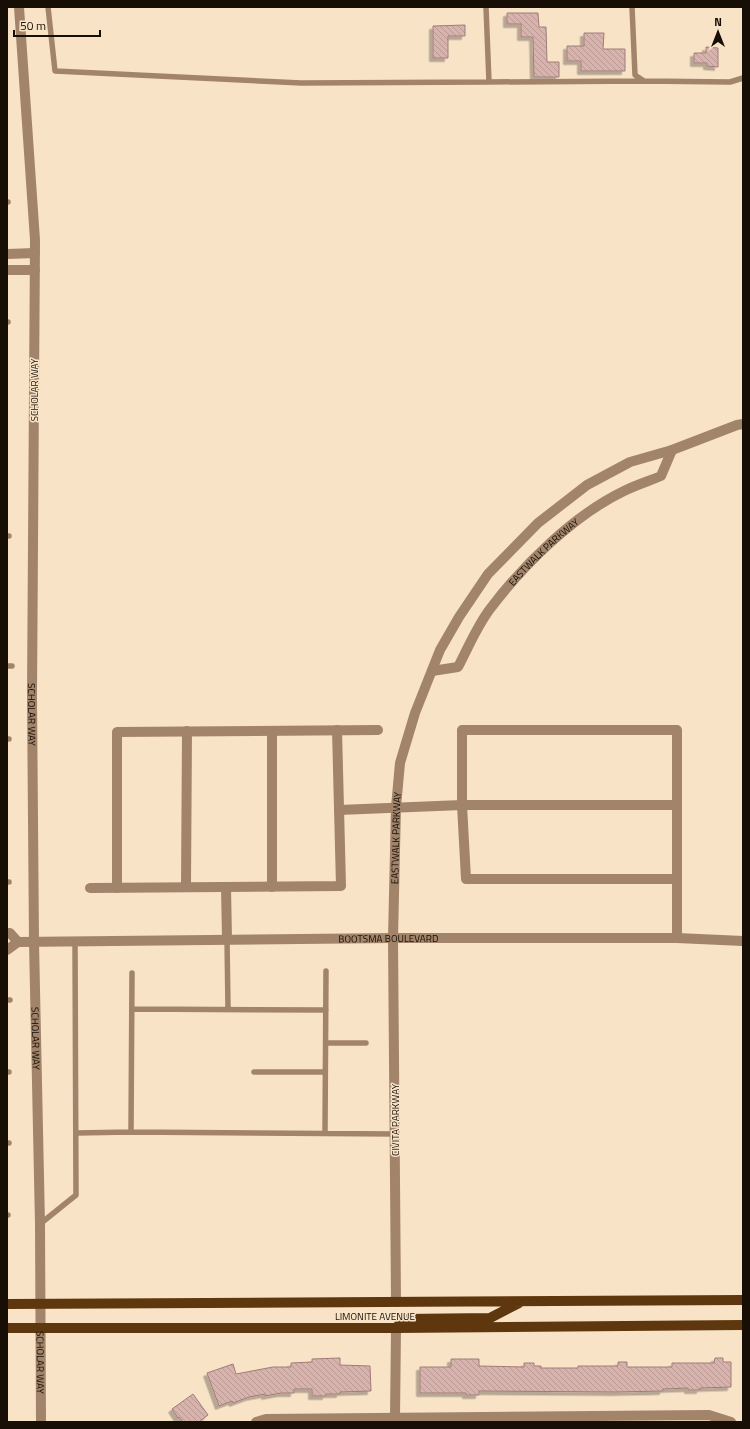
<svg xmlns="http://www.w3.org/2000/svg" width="750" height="1429" font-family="'Titillium Web',sans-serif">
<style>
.building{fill:url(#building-back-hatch);stroke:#9f7c78;filter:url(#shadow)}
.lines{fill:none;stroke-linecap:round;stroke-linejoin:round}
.service{stroke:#a2846b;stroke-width:5.5}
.minor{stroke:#a2846b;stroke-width:10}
.tertiary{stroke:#a2846b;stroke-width:10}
.primary{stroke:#5e370e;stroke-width:10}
.labels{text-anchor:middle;stroke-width:3;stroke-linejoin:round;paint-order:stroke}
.street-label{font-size:10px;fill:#170f06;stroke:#f9e3c7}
</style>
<defs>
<pattern id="building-back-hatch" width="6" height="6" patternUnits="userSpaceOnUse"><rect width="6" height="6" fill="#d8b3ae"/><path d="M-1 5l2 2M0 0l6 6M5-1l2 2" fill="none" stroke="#b99994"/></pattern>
<filter id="shadow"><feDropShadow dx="-3.5" dy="3.5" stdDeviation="0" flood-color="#0004"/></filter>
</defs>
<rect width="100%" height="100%" fill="#f9e3c7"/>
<path class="building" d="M507 13H538L539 27H546L547 62H559V77H534L533 37H521V24H507Z
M465 25V36H448V58H433V26Z
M584 33H604L603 49H625V71H581V61H567V46H584Z
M706 47 718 48V67L707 66V63H694V53H706Z
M340 1358V1365L370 1366 371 1391 340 1392V1394H326V1396H312V1389H294V1393H281L265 1396V1394L249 1397 233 1403 232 1401 219 1406 207 1373 233 1364 236 1374 273 1367H291V1363L312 1362V1359Z
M715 1358H723V1362H731V1387L700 1388V1390H688V1388L663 1389V1391L615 1392 479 1391V1395H466V1393H420V1367H451V1359H479V1366L524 1367V1363H534V1366H541V1368H578V1366H618V1362H627V1367H672V1363H714Z
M193 1394 208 1415 199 1422H183L179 1417 178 1418 172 1409Z"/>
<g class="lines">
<path class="service" d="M48 7 55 71 301 83 489 82
M486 7 489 82 644 81
M632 7 635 75 644 81 730 82 743 78
M7 202H8
M7 322H8
M7 536H9
M7 666H12
M7 739H9
M7 882H9
M227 939 228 1009
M7 1000H10
M132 1009 326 1010
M326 1043H366
M7 1072H9
M254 1072H325
M131 1132 395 1134
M76 1133 131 1132 132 973
M325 1133 326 971
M7 1143H9
M7 1215H8
M40 1224 76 1195 75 942"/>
<g class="minor">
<path d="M7 254 35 253"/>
<path d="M7 270H35"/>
<path id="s1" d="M432 671 458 667C468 648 477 626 490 609 524 564 574 515 624 491 636 485 649 481 661 476L672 450"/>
<path d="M272 731V887"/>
<path d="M339 810 462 805H677"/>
<path d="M677 879H466L462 805V730H677V938"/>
<path d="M186 887 187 731"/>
<path d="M226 887 227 939"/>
<path d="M90 888 341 886 337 730"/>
<path d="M117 888V732L378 730"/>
<path d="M7 933H10L18 942"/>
<path id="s2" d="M7 950 18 942 393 938H677L743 941"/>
<path id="s3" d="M396 1302 393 938 396 807 400 763 415 713 440 650 459 617 488 574 538 523 587 485 630 462 672 450 737 425 743 424"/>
<path d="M395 1418 396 1328"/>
<path d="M256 1422 266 1419 709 1415 731 1422"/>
</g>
<path class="tertiary" id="s4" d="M19 7 35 240 32 697 34 942 40 1224 41 1422"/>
<path class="primary" d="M7 1304 743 1300
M7 1328H396L743 1325
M396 1328 404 1319 490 1318 519 1303"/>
</g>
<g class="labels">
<g class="street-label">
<text transform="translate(34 390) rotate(-90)" y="4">SCHOLAR WAY</text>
<text dy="4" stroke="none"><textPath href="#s1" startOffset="171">EASTWALK PARKWAY</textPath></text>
<text dy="4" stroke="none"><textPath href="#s4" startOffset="708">SCHOLAR WAY</textPath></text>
<text dy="4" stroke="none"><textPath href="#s3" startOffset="464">EASTWALK PARKWAY</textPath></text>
<text dy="4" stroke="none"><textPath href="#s2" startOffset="384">BOOTSMA BOULEVARD</textPath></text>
<text dy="4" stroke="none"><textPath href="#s4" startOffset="1032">SCHOLAR WAY</textPath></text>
<text transform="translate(395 1120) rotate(-90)" y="4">CIVITA PARKWAY</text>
<text x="375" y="1320">LIMONITE AVENUE</text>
<text dy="4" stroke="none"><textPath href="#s4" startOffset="1356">SCHOLAR WAY</textPath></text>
</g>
</g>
<rect width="750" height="1429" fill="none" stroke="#170f06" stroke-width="16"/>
<g transform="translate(718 32)" stroke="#f9e3c7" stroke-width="3" paint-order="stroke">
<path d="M0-3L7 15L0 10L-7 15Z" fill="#170f06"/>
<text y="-6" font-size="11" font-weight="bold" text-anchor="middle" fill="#170f06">N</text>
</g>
<path d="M14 30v6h86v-6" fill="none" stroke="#170f06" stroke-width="2"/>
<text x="20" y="30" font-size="12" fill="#170f06" stroke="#f9e3c7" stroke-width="3" paint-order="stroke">50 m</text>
</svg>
